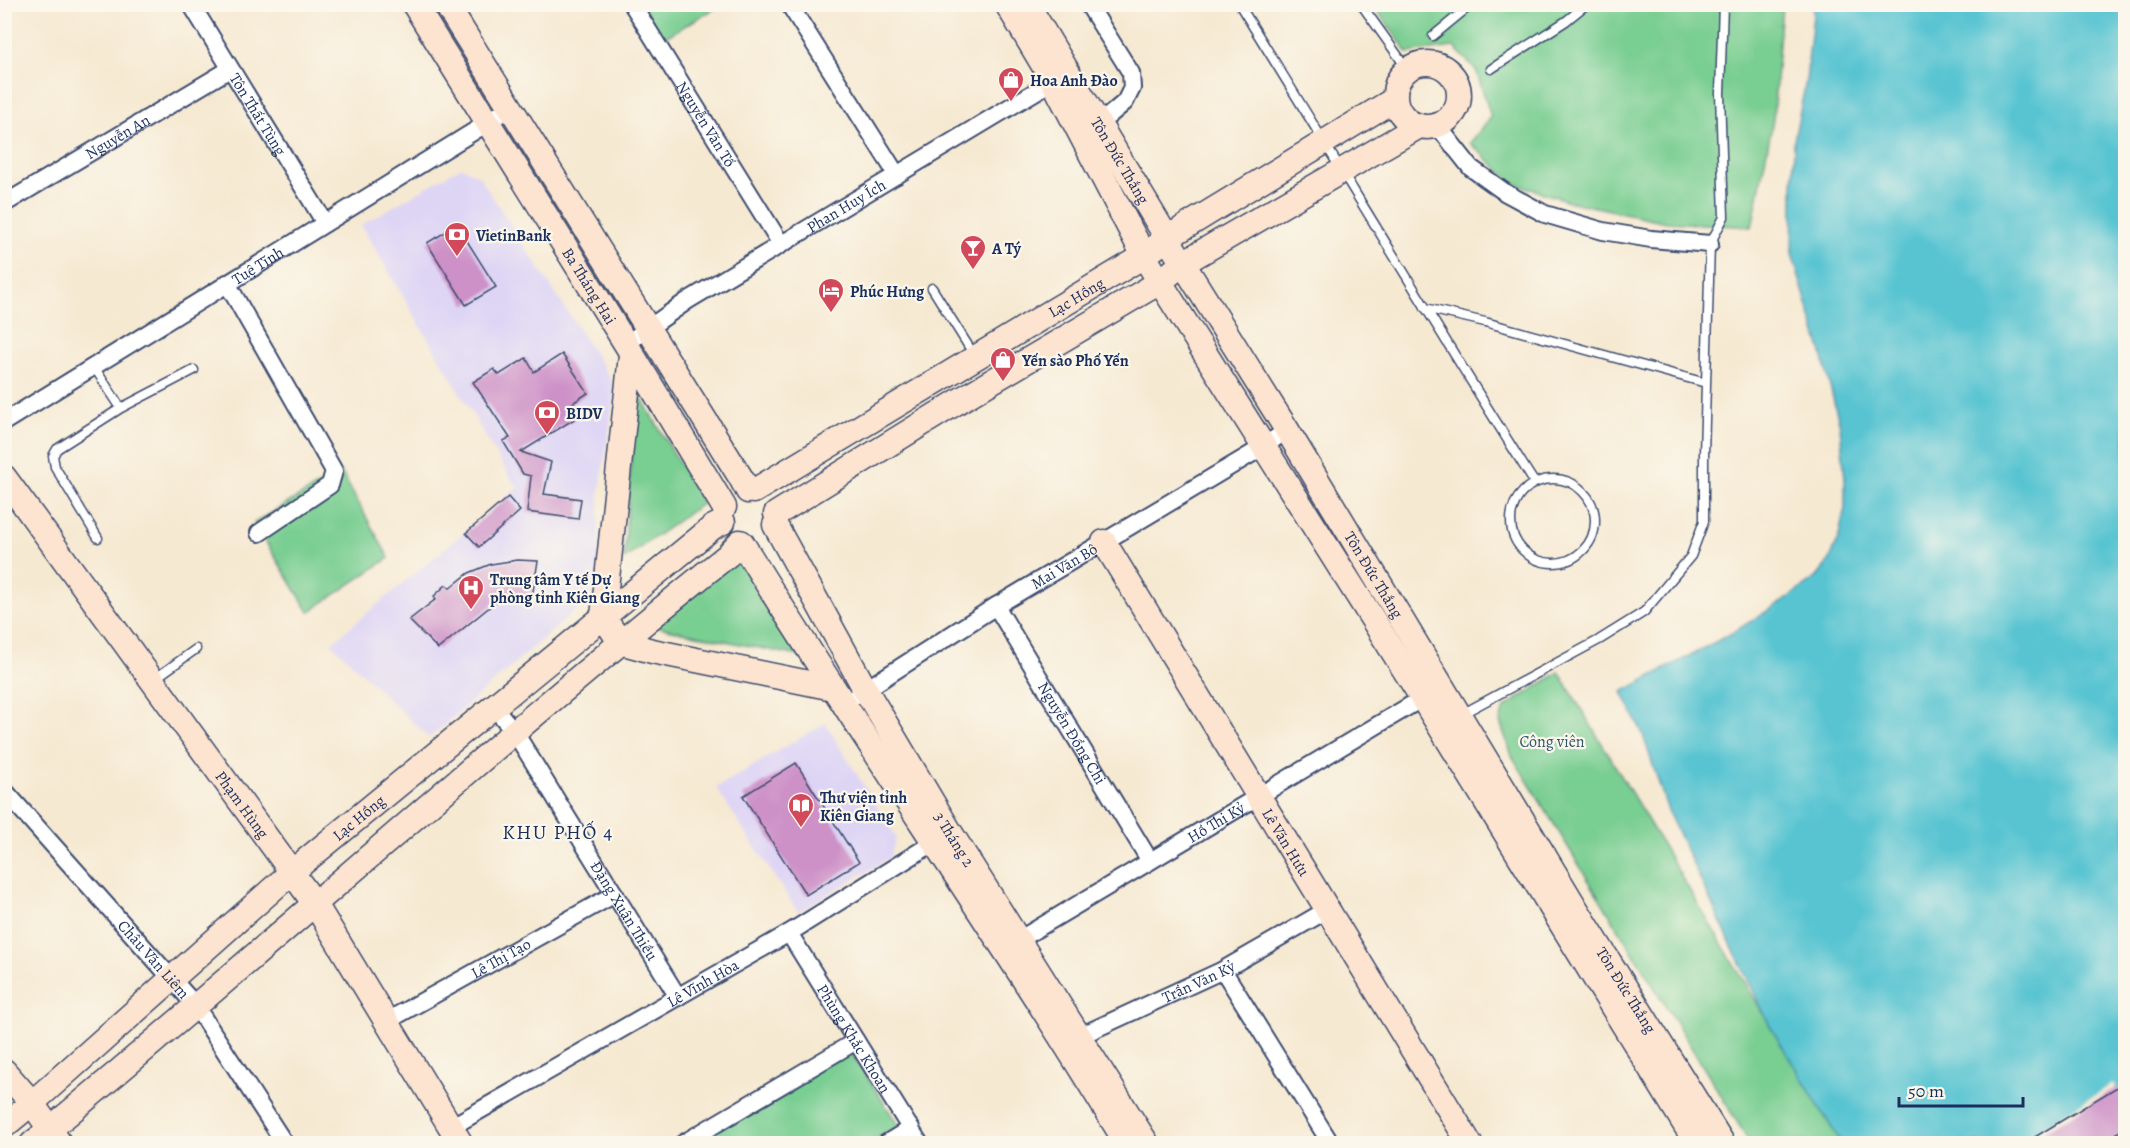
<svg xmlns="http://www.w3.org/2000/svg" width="2130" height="1148" font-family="Alegreya,serif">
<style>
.built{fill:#ded5f5}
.green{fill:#79ce92;stroke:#4a7e78;stroke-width:1.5}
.water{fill:#58c4d1;stroke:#3a7a98;stroke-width:1.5}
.pier{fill:#f6e9d2}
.building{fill:#cd91c7}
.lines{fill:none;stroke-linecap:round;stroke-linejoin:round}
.lane-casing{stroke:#3c4b6f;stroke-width:11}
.street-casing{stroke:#3c4b6f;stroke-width:20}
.secondary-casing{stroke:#3c4b6f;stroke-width:27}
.lane{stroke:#fff;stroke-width:8}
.street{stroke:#fff;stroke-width:16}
.secondary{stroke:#fde4d0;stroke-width:24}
.labels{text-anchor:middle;stroke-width:4.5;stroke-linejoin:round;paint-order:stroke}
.poi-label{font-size:16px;font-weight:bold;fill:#1b2f5e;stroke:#fbf7ec;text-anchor:start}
.street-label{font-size:16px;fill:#1b2f5e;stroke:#fbf7ec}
.park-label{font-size:16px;fill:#32576b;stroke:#fbf7ec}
.quarter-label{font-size:20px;letter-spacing:1.5px;fill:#1b2f5e;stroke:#fbf7ec}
</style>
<rect width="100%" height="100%" fill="#fbf7ec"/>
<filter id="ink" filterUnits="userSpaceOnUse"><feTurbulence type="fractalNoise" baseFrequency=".0167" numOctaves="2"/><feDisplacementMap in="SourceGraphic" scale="12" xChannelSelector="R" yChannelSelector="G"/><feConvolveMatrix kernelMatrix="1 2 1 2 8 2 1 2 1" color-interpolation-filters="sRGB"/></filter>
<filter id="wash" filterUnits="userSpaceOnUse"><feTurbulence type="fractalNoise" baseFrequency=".008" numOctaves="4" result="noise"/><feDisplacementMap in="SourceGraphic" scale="24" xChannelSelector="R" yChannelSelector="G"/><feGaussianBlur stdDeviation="1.35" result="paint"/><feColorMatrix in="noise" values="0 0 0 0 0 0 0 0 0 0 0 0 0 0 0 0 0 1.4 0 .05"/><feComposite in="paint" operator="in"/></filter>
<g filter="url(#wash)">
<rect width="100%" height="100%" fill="#f6e9d2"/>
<path class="built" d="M461 167 479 176 609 376 615 390 599 496 598 586 585 602 429 738 331 643 519 487 512 481 361 225Z
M825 723 896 837 890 858 798 912 716 788Z"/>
<path class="green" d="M642 5H721L662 39Z
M1373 5H1782L1773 120 1752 227 1666 222 1572 202 1513 183 1470 143 1491 117 1476 70 1454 47 1408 53Z
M636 389 703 503 624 559Z
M341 472 389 558 309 612 254 523Z
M742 554 808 658 653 626Z
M1559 672 1841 1143H1750L1512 756 1500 722 1504 708Z
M848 1048 899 1126 869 1143 685 1144Z"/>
<path class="water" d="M1814 5H2125V1143H1841L1771 1028 1669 814 1642 732 1622 692 1732 633 1782 602 1818 576 1829 561 1838 540 1845 508V479L1840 426 1822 354 1792 254 1794 140 1806 81Z"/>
<path class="pier" d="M2113 1084 2125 1103 2115 1132 2122 1144 2017 1143Z"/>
<g id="blocks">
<path class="building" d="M457 225 496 287 466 305 427 243Z
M562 354 588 393 568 406 576 418 521 452 551 462 544 494 581 499 578 519 527 512 531 476 523 474 503 441 510 438 473 382 494 369 499 375 526 358 534 372Z
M508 497 520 511 479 547 466 533Z
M517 560 538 561 532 597 497 601 438 649 409 620 436 599 434 596 446 585 450 588 469 573 491 564Z
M796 763 859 862 806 895 743 796Z
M2117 1087 2126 1100V1127L2117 1133 2123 1143H2025Z"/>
</g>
</g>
<g filter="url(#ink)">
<use href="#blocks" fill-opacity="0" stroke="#3c4b6f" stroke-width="1.5"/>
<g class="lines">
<defs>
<path id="lane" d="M1239 4C1338 163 1434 324 1534 482
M1361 4 1408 70
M1433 36 1472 4
M1491 69 1566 21 1587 4
M932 288 974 355
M1425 308 1485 322 1706 383
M94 367 121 408
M1511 521a42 42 0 1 1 84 0a42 42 0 1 1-84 0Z
M98 538 55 467 53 456 57 449 121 408 194 370
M153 680 196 649
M1460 715 1599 640 1644 612 1691 556 1704 521V455L1710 244 1724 217 1720 93 1723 4"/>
<g id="street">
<path id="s1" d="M191 4 325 223"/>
<path id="s2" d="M632 4 781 244"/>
<path d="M789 4 897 175"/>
<path d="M1088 4 1131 73 1132 88 1125 102 1099 124"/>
<path d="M1437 125 1471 168 1506 193 1545 214 1603 231 1651 239 1710 244"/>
<path id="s3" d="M4 204 230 69"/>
<path d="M227 283 334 471 330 485 259 533"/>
<path id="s4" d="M626 344 687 301 1053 81 1060 73"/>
<path id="s5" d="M4 422 489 122 509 107"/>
<path id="s6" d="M996 606 1150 861"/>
<path id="s7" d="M857 695 996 606 1263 447 1287 430"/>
<path id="s8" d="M494 707 514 731 678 997"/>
<path id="s9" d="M4 790 195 1005 285 1144"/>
<path id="s10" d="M789 933 920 1144"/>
<path id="s11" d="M1020 939 1431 693"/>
<path d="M1223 970 1331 1144"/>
<path id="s12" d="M387 1021 615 894"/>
<path id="s13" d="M1076 1045 1080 1036 1223 970 1327 910"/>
<path id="s14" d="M451 1127 789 933 941 838"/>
<path d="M682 1144 856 1041"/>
<path d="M885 1144 911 1128"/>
</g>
<g id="secondary">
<path id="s15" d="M414 4 626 344 724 507"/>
<path d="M446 4 741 478 748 491"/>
<path d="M1007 4 1053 81 1144 256 1160 282 1423 699 1697 1144"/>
<path id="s16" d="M1027 4 1167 238 1287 430 1578 912 1723 1144"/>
<circle cx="1427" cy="95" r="32"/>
<path d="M631 355 603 616 620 642 652 651 833 688"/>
<path id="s17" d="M4 477 315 904 461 1144"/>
<path id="s18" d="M754 491 1144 256 1167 238 1395 99"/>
<path d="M776 514 962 399 1160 282 1183 263 1419 126"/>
<path id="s19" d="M775 525 865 689 950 832 1147 1144"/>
<path id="s20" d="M1104 542 1470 1144"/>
<path d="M742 543C866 746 1004 940 1127 1144"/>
<path d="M4 1071 32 1103 60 1144"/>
<path id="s21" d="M4 1126 32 1103 293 871 713 527 723 522"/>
<path d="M32 1144C267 950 491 745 728 555L740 542"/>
</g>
</defs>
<use href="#lane" class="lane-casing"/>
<use href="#street" class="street-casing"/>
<use href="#secondary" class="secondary-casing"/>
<use href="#lane" class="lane"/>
<use href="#street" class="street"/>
<use href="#secondary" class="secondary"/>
</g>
</g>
<defs>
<symbol id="shop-pin" viewBox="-11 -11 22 30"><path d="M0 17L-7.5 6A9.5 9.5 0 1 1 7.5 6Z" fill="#d1495b" stroke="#fbf7ec"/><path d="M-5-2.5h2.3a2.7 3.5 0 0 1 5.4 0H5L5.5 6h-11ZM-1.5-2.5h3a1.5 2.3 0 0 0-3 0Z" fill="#fff"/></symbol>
<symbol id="bank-pin" viewBox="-11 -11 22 30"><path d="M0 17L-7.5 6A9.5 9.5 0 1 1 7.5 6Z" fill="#d1495b" stroke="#fbf7ec"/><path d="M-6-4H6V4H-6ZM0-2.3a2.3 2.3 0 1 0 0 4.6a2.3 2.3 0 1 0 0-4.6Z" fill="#fff"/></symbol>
<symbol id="bar-pin" viewBox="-11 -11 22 30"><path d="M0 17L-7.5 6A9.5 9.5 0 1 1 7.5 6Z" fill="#d1495b" stroke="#fbf7ec"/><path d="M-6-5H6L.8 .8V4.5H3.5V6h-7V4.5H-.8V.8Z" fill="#fff"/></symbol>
<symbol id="hotel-pin" viewBox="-11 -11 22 30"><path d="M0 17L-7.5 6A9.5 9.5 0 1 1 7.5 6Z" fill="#d1495b" stroke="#fbf7ec"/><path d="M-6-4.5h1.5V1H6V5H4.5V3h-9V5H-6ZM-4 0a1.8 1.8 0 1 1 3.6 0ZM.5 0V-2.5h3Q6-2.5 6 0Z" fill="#fff"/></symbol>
<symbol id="hospital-pin" viewBox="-11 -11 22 30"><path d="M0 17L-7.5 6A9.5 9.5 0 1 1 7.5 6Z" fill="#d1495b" stroke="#fbf7ec"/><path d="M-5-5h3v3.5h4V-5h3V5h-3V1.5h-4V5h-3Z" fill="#fff"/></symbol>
<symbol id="library-pin" viewBox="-11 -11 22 30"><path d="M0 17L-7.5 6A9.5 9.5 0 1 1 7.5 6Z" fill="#d1495b" stroke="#fbf7ec"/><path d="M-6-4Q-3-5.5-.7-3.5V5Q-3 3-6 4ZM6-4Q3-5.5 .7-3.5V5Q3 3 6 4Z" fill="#fff"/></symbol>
</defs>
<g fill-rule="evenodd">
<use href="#shop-pin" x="996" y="65" width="30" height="40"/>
<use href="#bank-pin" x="442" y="220" width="30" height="40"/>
<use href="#bar-pin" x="958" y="233" width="30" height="40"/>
<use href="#hotel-pin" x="816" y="276" width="30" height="40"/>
<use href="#shop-pin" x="988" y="345" width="30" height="40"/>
<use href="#bank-pin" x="532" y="398" width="30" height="40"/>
<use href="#hospital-pin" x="456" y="573" width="30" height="40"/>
<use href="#library-pin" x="786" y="791" width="30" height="40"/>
</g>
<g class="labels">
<g class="poi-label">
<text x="1030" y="86">Hoa Anh Đào</text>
<text x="476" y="241">VietinBank</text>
<text x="992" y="254">A Tý</text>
<text x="850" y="297">Phúc Hưng</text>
<text x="1022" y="366">Yến sào Phố Yến</text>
<text x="566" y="419">BIDV</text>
<text x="490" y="585">Trung tâm Y tế Dự<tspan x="490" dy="18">phòng tỉnh Kiên Giang</tspan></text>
<text x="820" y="803">Thư viện tỉnh<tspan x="820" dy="18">Kiên Giang</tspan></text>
</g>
<g class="street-label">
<text dy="6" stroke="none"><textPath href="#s1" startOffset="129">Tôn Thất Tùng</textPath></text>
<text dy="6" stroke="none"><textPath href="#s2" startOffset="141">Nguyễn Văn Tố</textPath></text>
<text dy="6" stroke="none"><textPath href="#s3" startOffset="132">Nguyễn An</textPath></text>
<text dy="6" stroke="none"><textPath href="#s16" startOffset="182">Tôn Đức Thắng</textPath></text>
<text dy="6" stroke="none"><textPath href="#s4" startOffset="260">Phan Huy Ích</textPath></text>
<text dy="6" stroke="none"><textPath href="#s5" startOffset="298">Tuệ Tĩnh</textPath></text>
<text dy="6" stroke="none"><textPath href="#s15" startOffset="332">Ba Tháng Hai</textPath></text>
<text dy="6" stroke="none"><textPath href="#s18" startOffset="376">Lạc Hồng</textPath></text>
<text dy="6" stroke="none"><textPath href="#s7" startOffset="244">Mai Văn Bộ</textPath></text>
<text dy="6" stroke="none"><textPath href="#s16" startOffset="668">Tôn Đức Thắng</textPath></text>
<text dy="6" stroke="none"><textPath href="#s6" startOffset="148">Nguyễn Đổng Chi</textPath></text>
<text dy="6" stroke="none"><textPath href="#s17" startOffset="405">Phạm Hùng</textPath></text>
<text dy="6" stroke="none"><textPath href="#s21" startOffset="470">Lạc Hồng</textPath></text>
<text dy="6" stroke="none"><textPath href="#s11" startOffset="228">Hồ Thị Kỷ</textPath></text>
<text dy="6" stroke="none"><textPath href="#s19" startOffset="362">3 Tháng 2</textPath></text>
<text dy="6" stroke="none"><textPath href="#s20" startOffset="351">Lê Văn Hưu</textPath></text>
<text dy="6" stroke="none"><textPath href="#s8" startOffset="242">Đặng Xuân Thiều</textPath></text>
<text dy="6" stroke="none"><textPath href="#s12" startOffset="130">Lê Thị Tạo</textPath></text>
<text dy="6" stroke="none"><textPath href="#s9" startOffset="226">Châu Văn Liêm</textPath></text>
<text dy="6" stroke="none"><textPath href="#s13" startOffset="140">Trần Văn Kỷ</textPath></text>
<text dy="6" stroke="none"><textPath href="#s14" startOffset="290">Lê Vĩnh Hòa</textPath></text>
<text dy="6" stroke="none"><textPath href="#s16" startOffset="1154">Tôn Đức Thắng</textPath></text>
<text dy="6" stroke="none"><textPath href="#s10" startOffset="124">Phùng Khắc Khoan</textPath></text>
</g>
<g class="park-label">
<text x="1552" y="747">Công viên</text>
</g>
<g class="quarter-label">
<text x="558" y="839">KHU PHỐ 4</text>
</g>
</g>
<rect width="2130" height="1148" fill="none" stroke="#fbf7ec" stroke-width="24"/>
<path d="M1899 1097v9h124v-9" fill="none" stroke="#1b2f5e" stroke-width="3"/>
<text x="1908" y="1097" font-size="18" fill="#1b2f5e" stroke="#fbf7ec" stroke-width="4.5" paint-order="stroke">50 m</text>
</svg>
